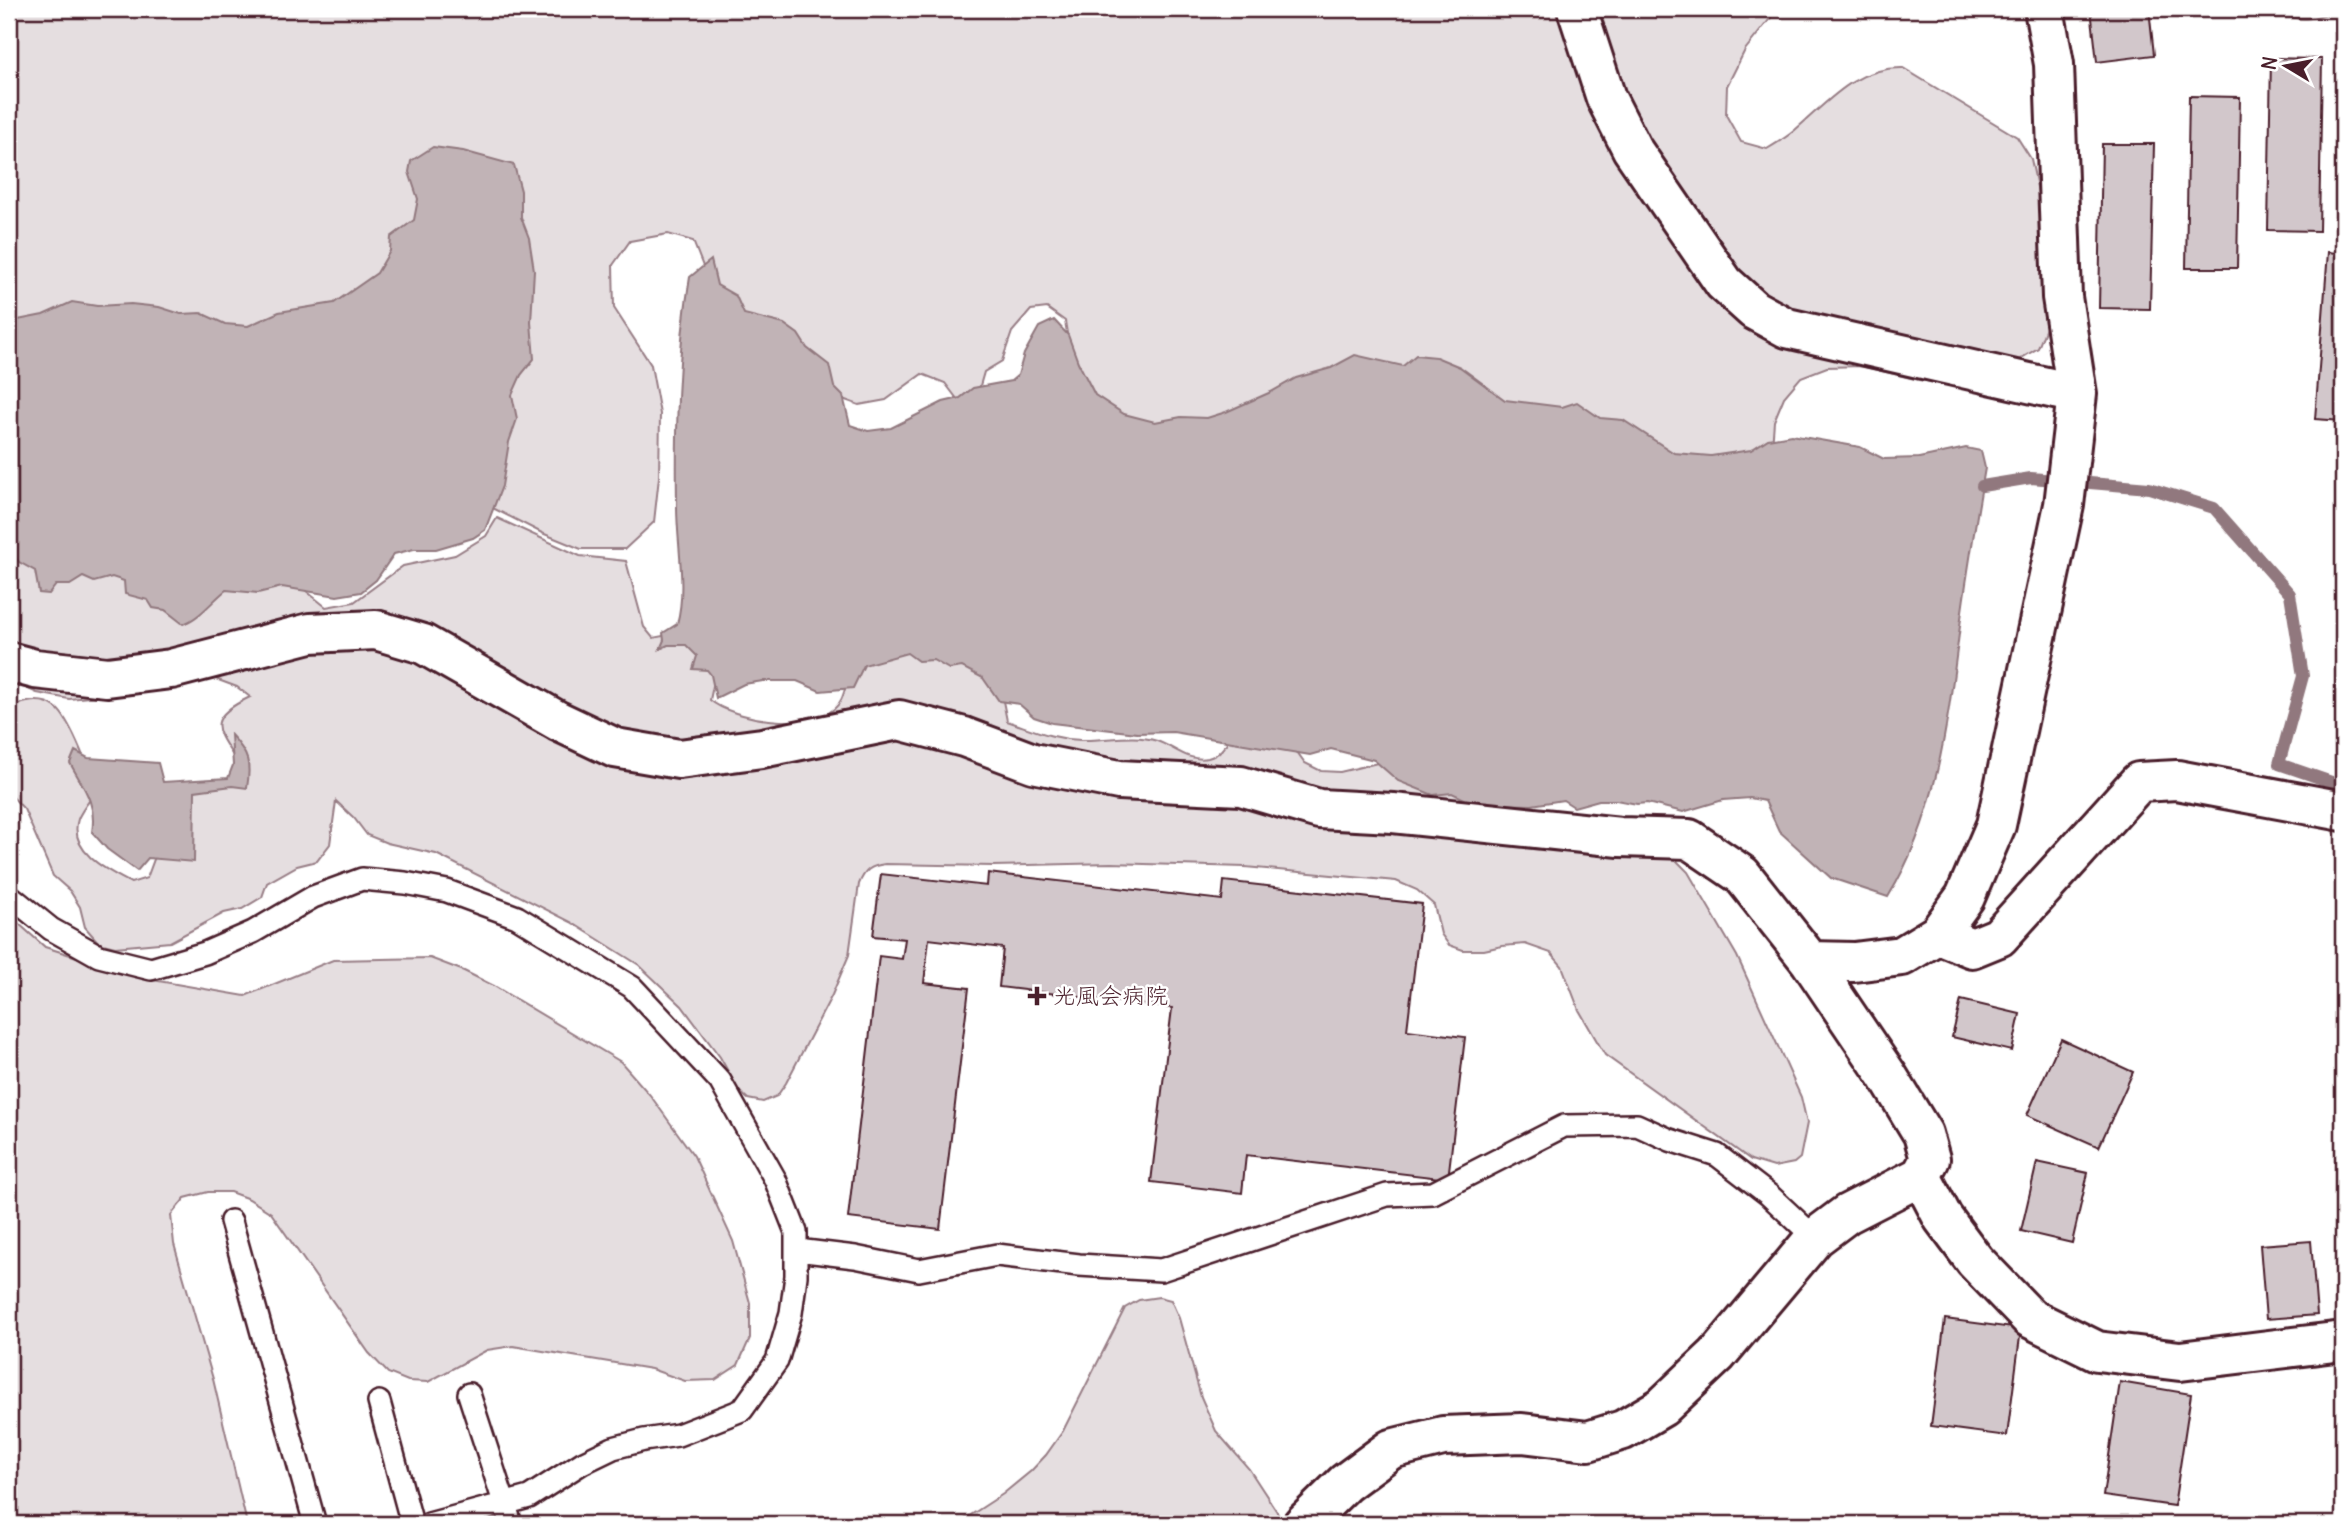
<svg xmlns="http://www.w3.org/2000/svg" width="2352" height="1533" font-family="Delius,'Klee One',sans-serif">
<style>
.green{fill:#e5dee0;stroke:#987e86;stroke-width:2}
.water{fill:#c1b3b6;stroke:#91787e;stroke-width:2}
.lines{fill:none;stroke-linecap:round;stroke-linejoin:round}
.stream{stroke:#91787e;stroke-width:12}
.building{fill:#d2c7cb;stroke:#4a1f2b;stroke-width:2}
.service-casing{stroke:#4a1f2b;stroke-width:26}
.minor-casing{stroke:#4a1f2b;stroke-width:44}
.service{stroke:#fff;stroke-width:21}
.minor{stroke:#fff;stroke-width:38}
.poi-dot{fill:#4a1f2b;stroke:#fff;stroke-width:2.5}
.labels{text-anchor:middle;stroke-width:5;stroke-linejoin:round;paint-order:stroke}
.poi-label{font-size:23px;fill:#4a1f2b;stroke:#fff;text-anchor:start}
</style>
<rect width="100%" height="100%" fill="#fff"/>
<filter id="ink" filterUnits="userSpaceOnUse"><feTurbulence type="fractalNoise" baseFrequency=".0143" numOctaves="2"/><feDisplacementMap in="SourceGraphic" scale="14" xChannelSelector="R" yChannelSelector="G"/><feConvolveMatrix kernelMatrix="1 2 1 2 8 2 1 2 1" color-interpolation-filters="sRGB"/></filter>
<g filter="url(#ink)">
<path class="green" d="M9 9H1784L1773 15 1745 50 1727 86 1726 115 1741 142 1767 149C1777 143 1787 137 1795 130 1829 101 1855 67 1903 68L2017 137 2031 159 2040 201 2047 325 2038 348 1992 376 1955 385 1919 380 1861 366 1827 367 1801 377 1784 397 1774 421 1771 462 1228 427 1117 430 1074 376 1065 321 1047 308 1031 310 1012 332 1002 361 984 372 977 396 964 408 945 383 922 374 886 400 859 405 826 393 717 302 693 241 668 234 630 241 613 265 614 308 651 365 660 414 659 477 654 522 625 549H581L542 533 481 502 430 208 370 298 265 334 9 324Z
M2272 9H2340C2312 20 2299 24 2272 9Z
M497 518 580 556 626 561 644 627 653 638 673 634 717 667 710 700C733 720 810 731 834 709 845 700 844 686 850 675 854 669 858 663 862 657L903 646 978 664 1001 691 1007 721C1034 730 1053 739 1081 740 1105 741 1133 733 1157 741 1174 747 1188 762 1208 758 1220 755 1225 746 1231 736L1292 745 1305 763 1321 771 1340 772 1390 760 1475 799 1673 857 1688 872 1737 956 1801 1097 1807 1123 1800 1158 1794 1163 1774 1167 1751 1160 1605 1055 1579 1010 1562 966 1551 953 1525 944 1502 946 1484 950H1463L1449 945 1441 934 1434 905 1417 890 1396 881 1245 867 1111 863 993 866 885 864C870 866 865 870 859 884L849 955 832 995 786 1083 777 1096 763 1102 748 1099 739 1091 720 1057 682 1006 639 965 571 922 436 854 387 843 367 835 354 818 336 801 330 844 317 861 297 866 267 883 262 897 242 909 224 913 170 942 115 947 99 943 85 927 80 907 70 891 53 876 24 809 9 793V709C22 701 42 697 55 707 70 717 89 772 97 790 91 799 82 809 78 819 68 852 108 871 131 883L147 878 181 787 241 779 242 770C219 731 200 721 250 697L237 687 213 678 110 695 69 699 37 693 9 680V544L218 578 285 574 326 607 354 602 403 566 455 555 486 536Z
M9 915 45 947 147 979 245 996 333 960 430 958 464 971 494 986 621 1062 650 1095 694 1156 733 1241 750 1303V1338L738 1365 715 1380 685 1381 651 1369 513 1346 487 1350 428 1382 408 1381 388 1373 369 1353 271 1213 249 1199 230 1192H208L185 1198 171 1215 174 1244 213 1379 247 1524H9Z
M1159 1297 1171 1300 1179 1318 1201 1397 1216 1431 1249 1469 1285 1524H957L1003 1494 1031 1471 1046 1455 1063 1431 1125 1308 1139 1300Z"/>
<path class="water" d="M433 147 463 151 514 165 521 191V217L529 238 534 270 531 322 534 359 521 375 512 395 517 419 509 442 502 486 485 530 473 538 436 549H414L394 554 376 580 361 592 337 596 282 587 258 593 226 590C212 601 200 618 183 624L165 610 153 608 148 600 125 594 124 581 112 577 94 582 83 577 70 585H56L49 594 39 593 35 571 19 562 9 551V318L18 320 43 315 72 302 97 306 131 304 159 307 181 314 201 313 225 324 248 326 279 312 334 303 377 273 390 251 391 237 414 220 418 199 409 172 411 161Z
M711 260 717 285 736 296 744 314 784 324 798 334 807 348 829 365 834 387 843 396 850 425 868 431 891 428 943 402 960 398 973 388 1011 381 1018 375 1024 354 1039 327 1054 320 1068 335 1078 362 1095 395 1124 414 1155 422 1181 417 1207 418 1226 412 1271 392 1296 378 1331 368 1355 355 1403 366 1416 355 1436 357 1460 367 1505 400 1562 407 1577 402 1600 418 1623 420 1674 453 1711 456 1751 450 1768 439 1791 435 1860 447 1884 459 1919 458 1966 448 1981 451 1985 468C1976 520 1967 573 1960 626 1948 719 1938 816 1888 897L1831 878 1779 831 1765 801 1750 798 1723 800 1683 812 1647 803 1637 804 1616 800H1599L1574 807 1563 800 1532 805 1475 804 1452 793 1433 795 1398 781 1374 760 1331 749 1310 755 1173 732 1137 733 1052 723 1034 717 1019 704 999 701 983 678 962 667 949 669 933 660 918 661 907 653 864 665 853 688 820 691 797 681H763L744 684 716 698 711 675 707 670 693 669 697 656 686 645H668L660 649 664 640 663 633 677 624C687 588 677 545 677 507 676 431 677 353 690 277Z
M231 735C249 754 251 764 247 788L232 786 195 791 194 862 148 858 137 871 107 849 92 832C97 803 83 787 70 763L75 751 88 758 158 763 163 782 228 778 233 765Z"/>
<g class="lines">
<path class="stream" d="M1982 486 2031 478 2149 488 2214 508 2290 594 2303 676 2279 764 2343 786"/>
</g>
<path class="building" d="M2091 9H2149L2154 55 2097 62Z
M2271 58 2322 59 2319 231 2268 230Z
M2189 96 2240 97 2237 268H2186Z
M2102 144H2154L2150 309 2099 308Z
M2328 252 2343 254V421L2315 419Z
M988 873 1222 900 1224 881 1422 904 1407 1030 1465 1037 1448 1179 1246 1155 1242 1193 1151 1182 1172 1008 999 987 1003 948 929 939 924 983 969 988 940 1229 848 1218 879 956 902 959 905 939 873 936 881 874 987 886Z
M1961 1000 2020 1014 2012 1051 1952 1037Z
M2061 1039 2133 1072 2099 1147 2027 1115Z
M2037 1162 2088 1173 2072 1243 2021 1231Z
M2343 1166V1199L2336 1168Z
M2311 1241 2317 1315 2266 1319 2260 1245Z
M1945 1319 2021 1329 2007 1436 1931 1426Z
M2120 1382 2191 1394 2174 1506 2103 1496Z"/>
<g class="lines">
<defs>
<path id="service" d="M9 895 51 929 99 956 151 969 205 953 253 932 313 897 362 879 405 883 447 891 517 917 632 987 720 1081 775 1179 796 1232V1276L791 1313 777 1361 742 1410 678 1435 644 1440 613 1448 582 1463 529 1497 429 1524
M231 1221 315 1524
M797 1250 855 1257 919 1270 997 1255 1079 1265 1161 1270 1387 1195 1433 1193 1564 1126 1637 1125 1670 1140 1717 1155 1769 1195 1815 1238
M469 1394 511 1524
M379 1402 412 1524"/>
<path id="minor" d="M1577 9 1606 98 1632 149 1724 283 1754 310 1787 328 2077 394
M9 662 35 669 107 677 171 669 310 633 376 630 423 644 558 721 615 748 679 759 762 748 899 720 964 737 1033 763 1119 780 1241 786 1319 809 1393 813 1620 837 1689 839 1742 875 1810 961 1887 1075 1923 1134 1930 1159 1921 1176 1847 1214 1815 1238 1717 1355 1662 1407 1623 1430 1588 1441 1522 1433 1443 1436 1391 1449 1345 1483 1303 1524
M1938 934 1972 948 1999 937 2139 782 2177 780 2343 811
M1810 961 1854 962 1902 956 1938 934 1965 897 1996 825 2064 505 2077 394 2062 297 2054 64 2044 9
M1921 1176 1943 1218 1975 1261 2030 1318 2097 1351 2180 1361 2343 1341"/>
</defs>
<use href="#service" class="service-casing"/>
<use href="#minor" class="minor-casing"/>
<use href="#service" class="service"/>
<use href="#minor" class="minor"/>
</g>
</g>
<path class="poi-dot" d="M1033.5 985.5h7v7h7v7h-7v7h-7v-7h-7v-7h7z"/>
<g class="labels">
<g class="poi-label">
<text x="1053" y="1004">光風会病院</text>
</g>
</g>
<rect width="2352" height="1533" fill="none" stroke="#fff" stroke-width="35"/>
<rect x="18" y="18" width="2317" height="1498" fill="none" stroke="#4a1f2b" stroke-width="2.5" filter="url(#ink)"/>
<g transform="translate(2286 66) rotate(280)" stroke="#ffffff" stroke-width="5" paint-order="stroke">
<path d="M0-5L12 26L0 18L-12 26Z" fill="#4a1f2b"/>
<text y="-10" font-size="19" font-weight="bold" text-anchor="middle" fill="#4a1f2b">N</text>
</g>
</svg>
